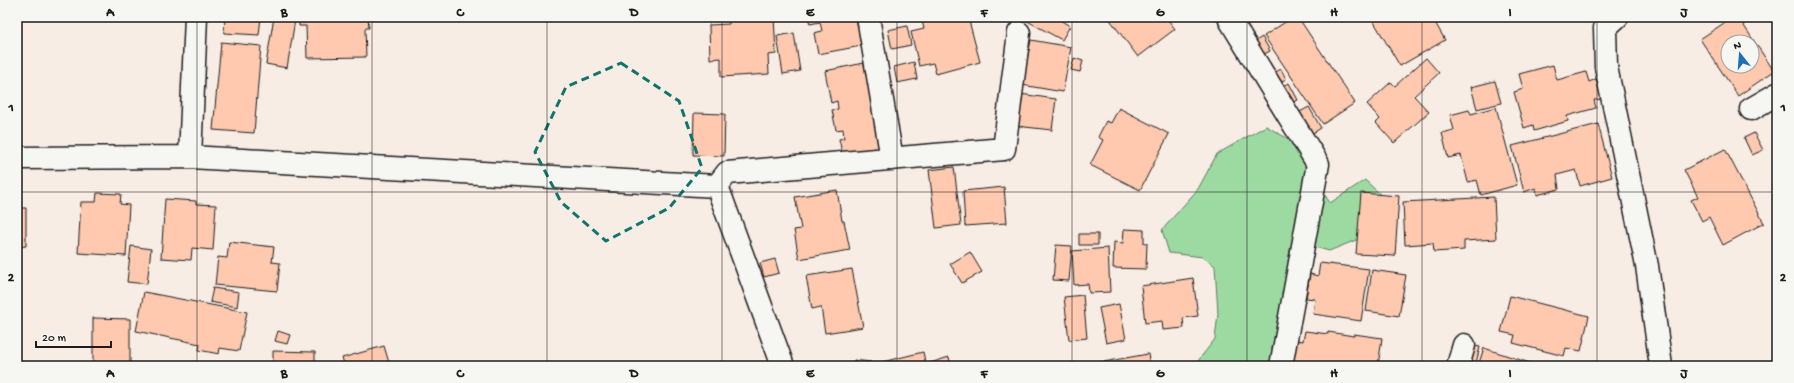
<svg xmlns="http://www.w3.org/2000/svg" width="1794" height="383" font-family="'Gochi Hand',sans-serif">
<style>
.green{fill:#9ddaa2;stroke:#5c7b5f}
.building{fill:#fec9af;stroke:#1c1c1c;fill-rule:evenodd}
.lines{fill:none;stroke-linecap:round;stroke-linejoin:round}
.minor-casing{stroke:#1c1c1c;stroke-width:25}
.minor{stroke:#f6f6f2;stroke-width:22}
.marked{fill:none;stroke:#0f766e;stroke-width:3;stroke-dasharray:8 5;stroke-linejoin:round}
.grid{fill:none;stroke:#1c1c1c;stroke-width:1;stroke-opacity:0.55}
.neatline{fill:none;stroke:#1c1c1c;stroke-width:1.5}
.grid-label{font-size:13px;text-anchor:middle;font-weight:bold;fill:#1c1c1c}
</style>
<rect width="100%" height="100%" fill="#f8ede5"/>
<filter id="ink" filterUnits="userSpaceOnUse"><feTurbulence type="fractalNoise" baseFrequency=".025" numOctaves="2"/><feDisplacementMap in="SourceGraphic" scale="8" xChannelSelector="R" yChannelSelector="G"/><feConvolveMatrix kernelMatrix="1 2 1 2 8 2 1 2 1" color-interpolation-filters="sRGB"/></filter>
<g filter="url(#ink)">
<path class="green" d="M1266 126 1290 140 1330 203 1365 180 1383 197 1359 239 1329 251 1311 246 1280 366H1194L1215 339 1218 314 1215 266 1203 257 1169 253 1162 230 1198 189 1217 154Z"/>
<path class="building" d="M225 17H261L259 35 224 33Z
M274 17 295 20 287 68 266 64Z
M299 17H368L369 28H365L366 57 307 58 306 26H299Z
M729 17H774L776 54 768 55 769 74 721 77V58L710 59 709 25 729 24Z
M808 17H858L863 38 860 39 861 46 818 54 814 33 822 31 820 22 810 24Z
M921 17H968L980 62 936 74 933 63 919 66 911 32 924 29Z
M1020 17H1055L1070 26 1062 40Z
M1108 17H1166L1175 29 1138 57Z
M1293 17H1298L1355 103 1323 124 1264 36Z
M1371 17H1432L1445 40 1400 66Z
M1733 17H1738L1774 71 1738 96 1700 39ZM1728 42H1752V66H1728Z
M907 26 911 45 892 49 888 30Z
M794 33 800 71 783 74 777 36Z
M1262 37 1270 51 1264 54 1256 41Z
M1031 40 1071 47 1063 92 1022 85Z
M221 42 261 46 254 133 213 130Z
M1074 58 1083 61 1080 72 1071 70Z
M1426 58 1439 73 1414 96 1429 112 1394 143 1376 123 1380 119 1367 104 1391 82 1395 86Z
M914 62 917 79 897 83 894 67Z
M864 63 881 149 843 157 839 139 844 138 843 129 836 130 832 110 838 109 837 101 831 103 825 71Z
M1553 65 1557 80 1586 72 1589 82 1596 79 1602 99 1594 100 1596 108 1567 116 1568 121 1534 131 1533 125 1524 128 1514 92 1523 89 1519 74Z
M1281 69 1286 79 1280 82 1274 73Z
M1495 81 1501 103 1477 109 1471 87Z
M1289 83 1298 100 1291 103 1282 86Z
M1020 94 1056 99 1052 130 1016 126Z
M1309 107 1321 128 1310 135 1298 113Z
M1496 107 1517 185 1481 195 1477 180 1468 182 1461 155 1448 158 1442 133 1454 130 1450 115 1469 110 1471 114Z
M1119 108 1169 134 1140 190 1090 165 1103 140 1098 137 1106 121 1111 123Z
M694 113 725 114 724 156 693 155Z
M1598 124 1612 177 1580 186 1576 170 1557 175 1559 189 1537 195 1536 188 1524 192 1512 146Z
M1754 133 1763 150 1752 155 1744 138Z
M1725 149 1764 223 1723 245 1709 217 1702 221 1691 200 1698 197 1684 170Z
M954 167 961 225 936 228 929 170Z
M1004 187 1007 223 965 226 963 191Z
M837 190 842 221H844L850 250 799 259 794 230 801 229 795 197Z
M97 193 121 194 120 204 129 205 126 256 78 253 81 202H96Z
M1361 193 1399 196 1395 256 1356 254Z
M1494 197 1496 239 1464 241V250L1434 252 1433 243 1405 245 1403 202Z
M165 199 196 201V204L216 205 213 250 192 248 191 260 161 258Z
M17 208H26V246L17 247Z
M1124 229 1144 230V243H1147L1146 269 1113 268 1114 242 1123 243Z
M1079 234H1098V245H1079Z
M229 242 274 247 272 262 280 263 277 291 215 285 218 257 227 258Z
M1056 245 1072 246 1069 281 1053 280Z
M131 246 151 249 147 284 127 282Z
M1108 248 1110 292 1089 293 1088 284 1074 285 1072 251Z
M970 252 982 272 962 283 950 264Z
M775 259 779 273 764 277 760 263Z
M1320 263 1369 269 1361 321 1313 314 1315 299 1306 298 1310 274 1318 276Z
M852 269 863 327 825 333 821 307 812 309 806 276Z
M1372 270 1406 275 1399 316 1366 311Z
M1193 278 1198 316 1183 318 1184 328 1163 330 1162 321 1145 323 1141 286Z
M213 288 239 292 237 307 210 302Z
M144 292 247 312 239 351 220 348 219 354 199 350 200 344 136 331Z
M1083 295 1087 338 1069 340 1064 297Z
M1510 296 1589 316 1581 351 1566 348 1564 356 1513 343 1515 335 1501 332Z
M1119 304 1126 339 1106 343 1099 308Z
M93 318 130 319V366H93Z
M278 331 290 335 287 344 275 341Z
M1305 331 1328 334V332L1354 336V334L1382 338 1378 366H1283L1287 339 1303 341Z
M1471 345 1480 347 1476 363 1466 361Z
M384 346 390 366H345L342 358Z
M1484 348 1539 366H1478Z
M273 351 315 352V366H273Z
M923 352 926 366H879L878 363Z
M1148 354 1150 366H1092V364Z
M949 357 951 366H930V363Z
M854 360 871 362 870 366H853Z"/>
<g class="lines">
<defs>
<path id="minor" d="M868 17 892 159
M1617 17 1605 28 1606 67 1647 266 1661 366
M1230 20 1318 164 1281 366
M1751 109 1777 94
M190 157 196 17
M17 158 190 157 717 186
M717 186 727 173 1004 149 1019 33
M717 186 783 366
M1458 366 1464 345"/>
</defs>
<use href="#minor" class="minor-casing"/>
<use href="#minor" class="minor"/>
</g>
</g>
<path class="marked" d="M621 63 679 101 702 168 669 208 606 241 561 202 535 152 566 87Z"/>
<path class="grid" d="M197 17V366M372 17V366M547 17V366M722 17V366M897 17V366M1072 17V366M1247 17V366M1422 17V366M1597 17V366M17 192H1777"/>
<rect width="1794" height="383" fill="none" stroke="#f6f6f2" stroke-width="44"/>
<g transform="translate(1740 54) rotate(343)"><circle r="19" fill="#f6f6f2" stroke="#9f9f9c"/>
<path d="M0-3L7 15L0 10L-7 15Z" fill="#1f6fb2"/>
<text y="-6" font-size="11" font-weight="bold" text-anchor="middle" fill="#1c1c1c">N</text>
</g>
<path d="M36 341v6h75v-6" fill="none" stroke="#1c1c1c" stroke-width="2"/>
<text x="42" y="341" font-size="12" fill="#1c1c1c" stroke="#f6f6f2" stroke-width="3" paint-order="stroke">20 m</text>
<rect x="22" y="22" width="1750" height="339" class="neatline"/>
<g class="grid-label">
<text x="110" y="16">A</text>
<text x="284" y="16">B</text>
<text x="460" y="16">C</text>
<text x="634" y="16">D</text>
<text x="810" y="16">E</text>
<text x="984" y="16">F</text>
<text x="1160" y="16">G</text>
<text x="1334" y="16">H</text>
<text x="1510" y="16">I</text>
<text x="1684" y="16">J</text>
<text x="11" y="111">1</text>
<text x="1783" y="111">1</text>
<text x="11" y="281">2</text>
<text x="1783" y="281">2</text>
<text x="110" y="377">A</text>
<text x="284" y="377">B</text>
<text x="460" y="377">C</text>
<text x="634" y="377">D</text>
<text x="810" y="377">E</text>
<text x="984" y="377">F</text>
<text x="1160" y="377">G</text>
<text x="1334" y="377">H</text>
<text x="1510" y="377">I</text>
<text x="1684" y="377">J</text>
</g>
</svg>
